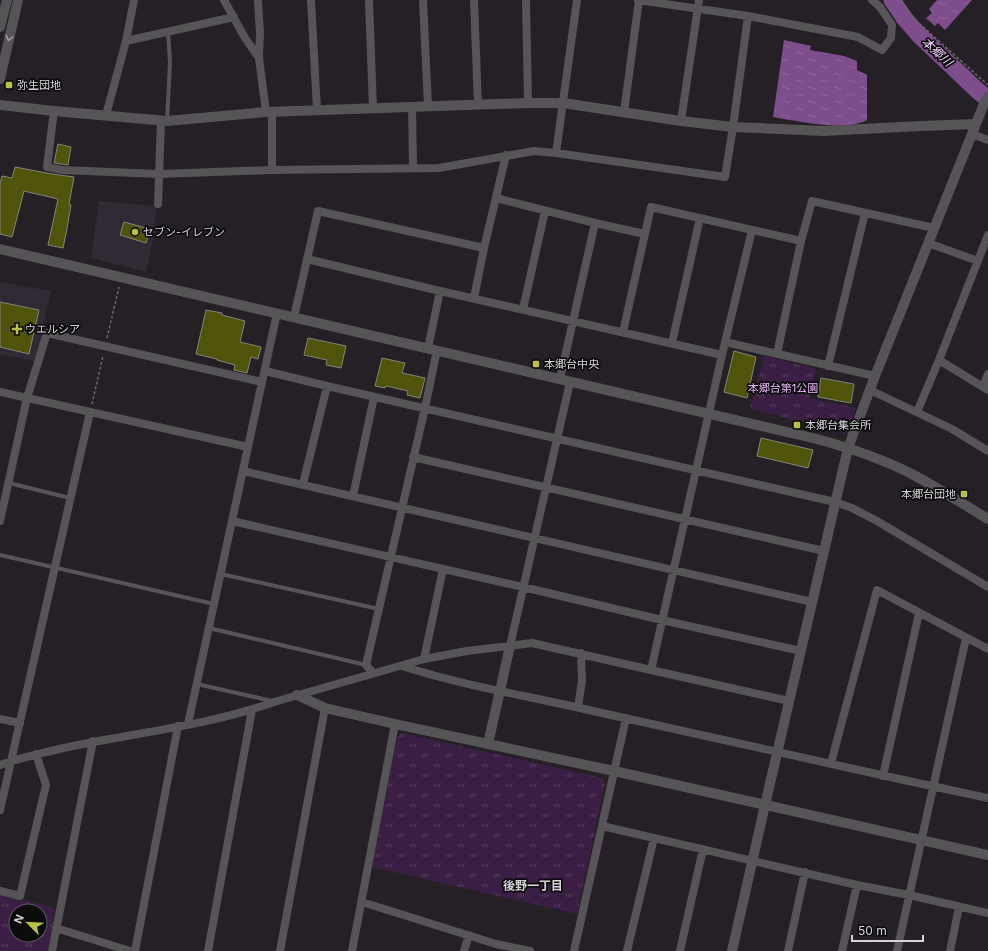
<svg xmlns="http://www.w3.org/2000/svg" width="988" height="951" font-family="Inter,'Noto Sans JP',sans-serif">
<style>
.built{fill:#312933}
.grass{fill:url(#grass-tufts);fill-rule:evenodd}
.water{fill:url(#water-ripples)}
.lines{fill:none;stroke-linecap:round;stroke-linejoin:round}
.river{stroke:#7e4d8c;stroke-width:17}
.building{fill:#50530a;stroke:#84857d}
.path{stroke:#6a666b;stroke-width:1.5;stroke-dasharray:3 2;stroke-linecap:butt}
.service{stroke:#565457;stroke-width:4}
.minor{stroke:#565457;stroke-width:8}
.tertiary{stroke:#565457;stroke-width:10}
.oneway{stroke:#9c9a9d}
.poi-dot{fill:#bac045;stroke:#0c0b0d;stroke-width:1.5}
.labels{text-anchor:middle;stroke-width:3.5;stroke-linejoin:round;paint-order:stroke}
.poi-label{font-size:11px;fill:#d6d3d7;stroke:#0c0b0d;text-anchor:start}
.park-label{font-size:11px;fill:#ebb4fb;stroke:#0c0b0d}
.water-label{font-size:12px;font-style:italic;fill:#f3d7fb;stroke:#0c0b0d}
.neighbourhood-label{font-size:12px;font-weight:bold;fill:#d6d3d7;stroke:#0c0b0d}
</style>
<defs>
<pattern id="grass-tufts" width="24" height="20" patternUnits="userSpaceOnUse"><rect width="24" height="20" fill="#3b1e44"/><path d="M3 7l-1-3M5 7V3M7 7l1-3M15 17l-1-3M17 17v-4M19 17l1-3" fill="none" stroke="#573e5e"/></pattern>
<pattern id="water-ripples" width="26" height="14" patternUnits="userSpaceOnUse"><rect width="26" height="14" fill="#7e4d8c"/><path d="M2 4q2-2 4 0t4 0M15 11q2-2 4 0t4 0" fill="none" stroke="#90669b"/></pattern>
</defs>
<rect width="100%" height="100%" fill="#242026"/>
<path class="built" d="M99 201 156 206 155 231 146 272 91 258Z
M0 282 51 291 36 362 0 354Z"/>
<path class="grass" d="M764 356 816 369 809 398 856 408 847 434 750 409Z
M402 733 602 778 605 784 577 914 372 867 397 737Z
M0 894 55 908 48 951H0ZM16 911H40V935H16Z"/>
<path class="water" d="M937 0H972L945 30 938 23 935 26 926 18 932 13 929 9Z
M784 40 811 46 810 50 844 56 857 61V70L867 75V120C845 132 797 121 773 117Z"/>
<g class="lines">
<path class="river" d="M892 0 905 19 919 35 978 91 988 99"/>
</g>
<path class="building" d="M58 144 71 147 68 165 54 163Z
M15 167 52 174 74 177 69 204 71 205 67 228V229L63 248 48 245 58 199 24 191 12 237 0 234V184L2 176 12 178Z
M124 222 150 229 146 243 120 235Z
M0 302 39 310 29 354 0 347Z
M206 310 222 313V315L245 321 240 342 261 347 258 359 251 357 247 373 234 370 235 365 217 360V359L196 354Z
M308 338 346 346 341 368 326 365 327 360 304 355Z
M734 351 756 357 747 398 724 392Z
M382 358 405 363 402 373 425 378 420 398 407 395 408 391 386 386 385 388 375 386Z
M821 378 854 384 851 403 818 397Z
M761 438 813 450 808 468 757 456Z"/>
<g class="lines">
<path class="path" d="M901 0 912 17 988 85
M107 338 119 287
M92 404 103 356"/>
<path class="service" d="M167 121 170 62 168 32
M9 483 70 498
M0 555 214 604
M221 574 379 609
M209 628 366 665
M197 684 272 701"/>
<path class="minor" d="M224 0 245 38 259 58 266 112
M258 0 260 33 259 58
M311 0 317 110
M369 0 373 108
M423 0 428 106
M474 0 478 105
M526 0 528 103
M638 0 748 16 858 37 882 50 891 38 892 25 880 7 872 0
M126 41 234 17
M412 107 413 168
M54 111 47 167 62 170 159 174 272 170 439 168 534 151 556 153 725 177 733 127 748 16
M272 112V170
M624 112 639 0
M106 115 126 41 134 0
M681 121 699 0
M972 134 988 140
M556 153 577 0
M496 198 595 223 645 234
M158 204 161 121
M928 243 978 261
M307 259 440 291 722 355
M474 298 484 248 506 155
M523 309 545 211
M294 317 318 211 484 248
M623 332 651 207 801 241
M725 342 875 376
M672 343 700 218
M428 348 440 291
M777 354 801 241 812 201 934 228
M939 360 988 390
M828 366 865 213
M265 371 327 386 835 502 852 508 877 521 988 587
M560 379 595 223
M983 387 988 374
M870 390 952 429 988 451
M0 392 248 447
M917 412 939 360 988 235
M413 457 824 551
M243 471 812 602
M303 484 327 386
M353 496 374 397
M0 521 27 398 47 333 262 382
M232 521 523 587 662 620 801 651
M510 646 570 382
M424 659 443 569
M402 666C464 686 529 696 593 711 724 741 856 770 988 798
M651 670 722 355 752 230
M373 673 366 665 425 408 437 350
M578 707 582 681 581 653
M0 719 20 723
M188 724 277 313
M831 763 877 590 988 649
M0 765C19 758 39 754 59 749 130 733 205 727 274 702L424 659 467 651 532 643 651 670 789 701
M883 776 919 613
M0 810 90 412
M602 826 857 885 909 895 988 913
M0 891 20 896 46 785 36 754
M362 902 496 944 530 951
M56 928 130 951
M52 951 93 741
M135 951 178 726
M208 951 252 710
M280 951 325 708
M352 951 395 724
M464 951 469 935
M574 951 626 718
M627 951 654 838
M680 951 703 849
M788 951 805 872
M842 951 857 885
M897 951 966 638
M950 951 959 907"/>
<path class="tertiary" d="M0 27 7 0
M0 79 18 0
M0 105 54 111 167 121 266 112 528 103H563L681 121 733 127 824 131 921 126 975 124
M0 249 817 439C850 448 882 459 912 474 938 488 963 504 988 519
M297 695 325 708 395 724 614 771 988 855
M488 744 510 646
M732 951 765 805 848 448 875 376 972 134 985 101 988 97"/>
</g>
<defs><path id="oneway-chevron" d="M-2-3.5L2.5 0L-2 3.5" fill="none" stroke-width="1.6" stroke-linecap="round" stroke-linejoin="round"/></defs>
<use class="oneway" href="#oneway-chevron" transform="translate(9 38) rotate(103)"/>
<g class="poi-dot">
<rect x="5" y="81" width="8" height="8" rx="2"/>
<circle cx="135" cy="232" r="4"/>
<path d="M15 323h4v4h4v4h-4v4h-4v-4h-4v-4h4z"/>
<rect x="532" y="360" width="8" height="8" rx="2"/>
<rect x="793" y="421" width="8" height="8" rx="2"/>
<rect x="960" y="490" width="8" height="8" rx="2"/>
</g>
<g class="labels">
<g class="poi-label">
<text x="17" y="89">弥生団地</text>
<text x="143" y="236">セブン-イレブン</text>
<text x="25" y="333">ウエルシア</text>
<text x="544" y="368">本郷台中央</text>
<text x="805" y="429">本郷台集会所</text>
<text x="956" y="498" text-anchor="end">本郷台団地</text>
</g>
<g class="park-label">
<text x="783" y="392">本郷台第1公園</text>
</g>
<g class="water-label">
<text transform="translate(937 52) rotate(43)" y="4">本郷川</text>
</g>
<g class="neighbourhood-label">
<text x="533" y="890">後野一丁目</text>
</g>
</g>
<g transform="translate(28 923) rotate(294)"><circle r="19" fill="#0c0b0d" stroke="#5d5b5e"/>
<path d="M0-3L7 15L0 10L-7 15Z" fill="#bac045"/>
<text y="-6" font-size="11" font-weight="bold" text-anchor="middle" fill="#d6d3d7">N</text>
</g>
<path d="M852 935v6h71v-6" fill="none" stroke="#d6d3d7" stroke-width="2"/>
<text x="858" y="935" font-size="12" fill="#d6d3d7" stroke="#0c0b0d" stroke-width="3" paint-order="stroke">50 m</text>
</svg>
